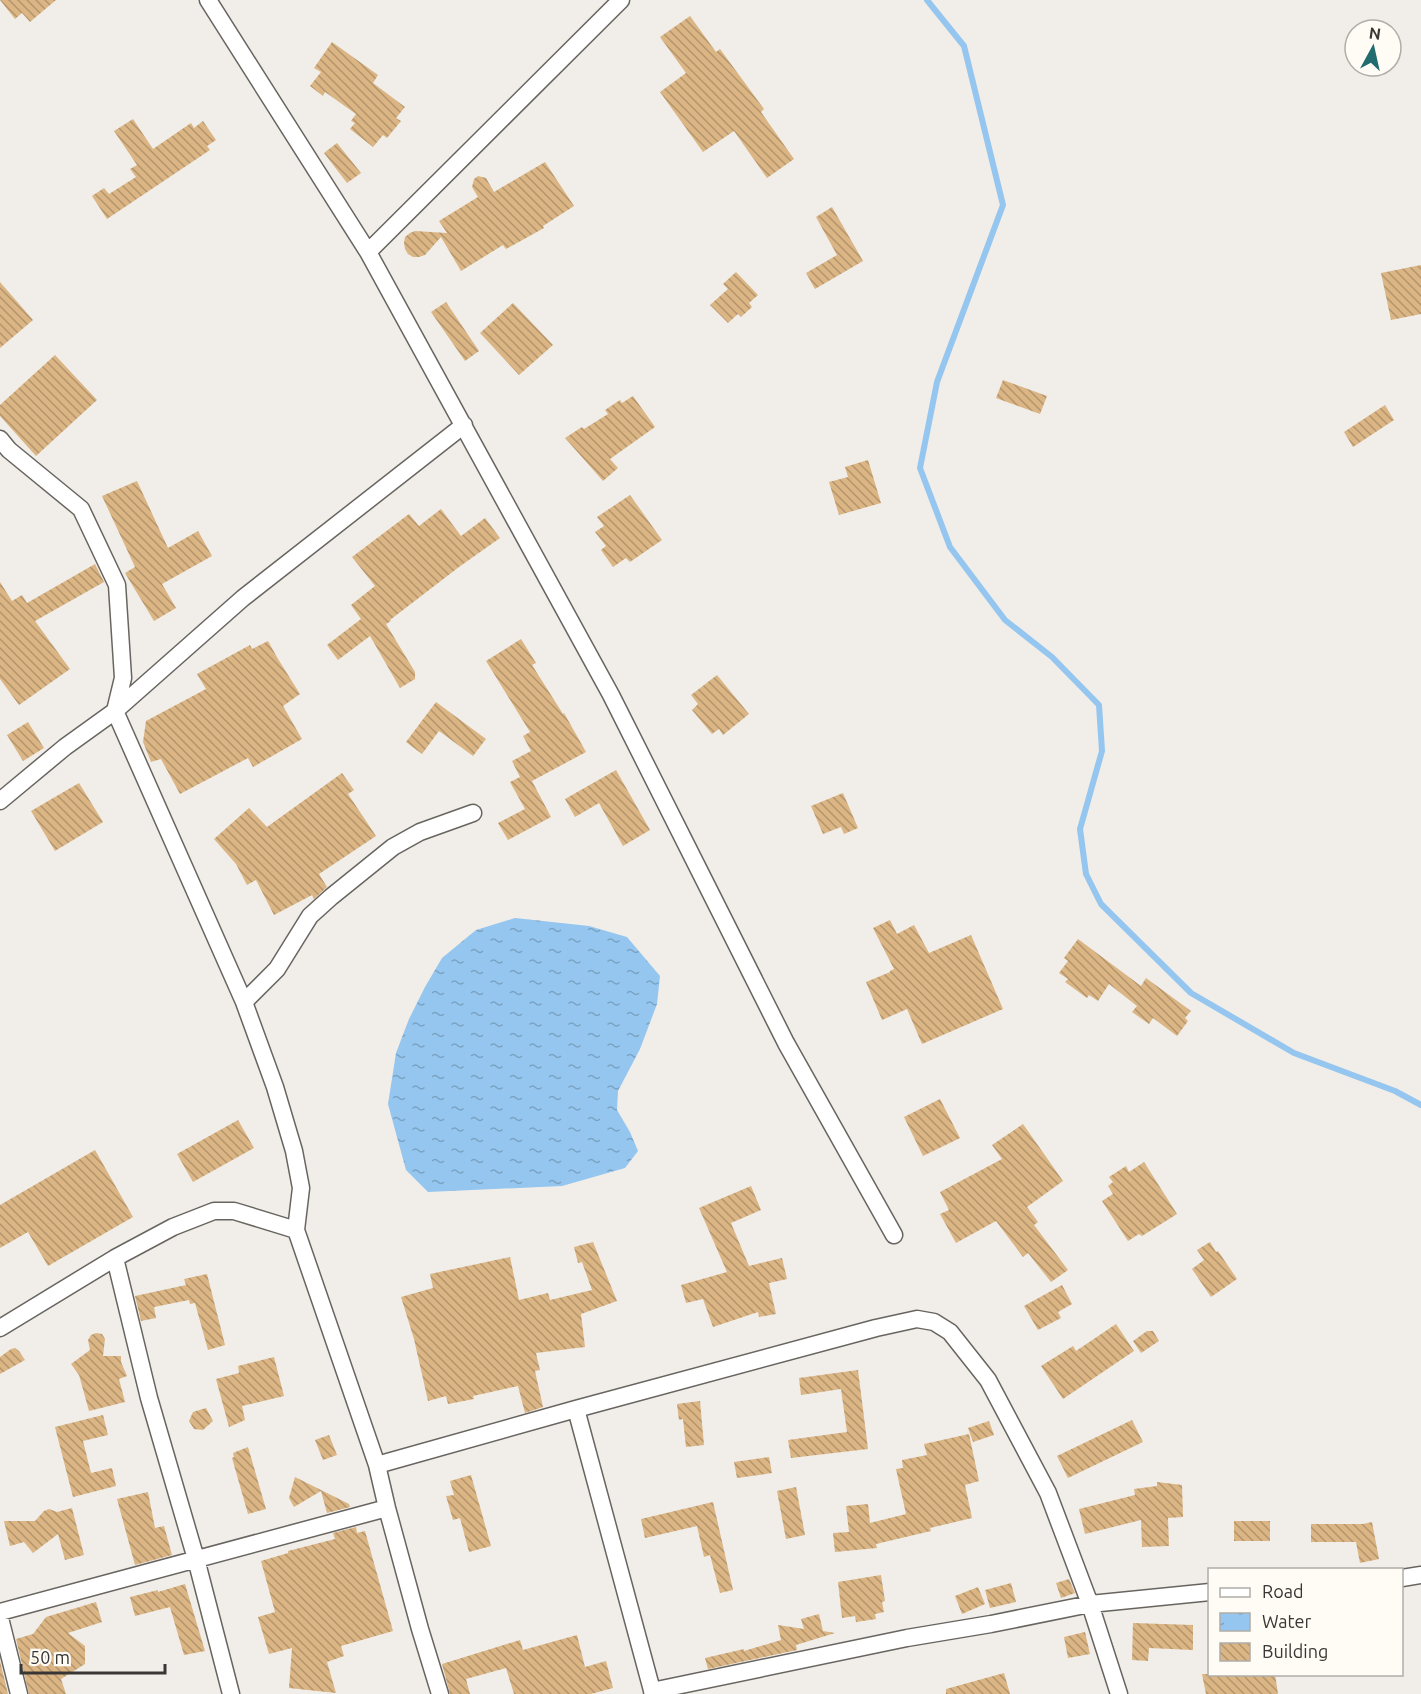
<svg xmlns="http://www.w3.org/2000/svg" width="1421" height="1694" font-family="Ubuntu,sans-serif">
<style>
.water{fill:url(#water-ripples)}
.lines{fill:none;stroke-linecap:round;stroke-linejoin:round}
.stream{stroke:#94c6ef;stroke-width:6}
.building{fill:url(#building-back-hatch)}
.street-casing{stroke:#686560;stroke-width:19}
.street{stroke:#fff;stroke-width:16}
</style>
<defs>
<pattern id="water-ripples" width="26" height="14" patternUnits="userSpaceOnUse" patternTransform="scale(1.5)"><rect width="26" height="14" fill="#94c6ef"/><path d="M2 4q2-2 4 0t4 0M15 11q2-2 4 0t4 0" fill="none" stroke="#7aa2c2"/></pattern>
<pattern id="building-back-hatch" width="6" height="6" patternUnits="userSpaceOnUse" patternTransform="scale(1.5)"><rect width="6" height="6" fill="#dbb684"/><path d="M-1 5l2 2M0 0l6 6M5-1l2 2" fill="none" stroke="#b3956d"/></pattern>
</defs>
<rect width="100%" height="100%" fill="#f1ede8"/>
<path class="water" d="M515 918 589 926 627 937 660 976 657 1004 640 1049 618 1091 617 1110 630 1132 638 1151 625 1168 562 1186 428 1192 406 1170 388 1104 396 1053 409 1019 425 987 442 958 476 930Z"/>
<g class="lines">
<path class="stream" d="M927 0 964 46 1003 205 937 382 920 468 950 547 1005 620 1052 657 1099 705 1102 751 1080 829 1086 874 1101 904 1191 993 1294 1053 1395 1091 1421 1105"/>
</g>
<path class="building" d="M0 0H56L30 22 22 13 15 19Z
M690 16 716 52 720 49 764 109 761 112 794 159 767 178 734 131 703 152 660 92 686 73 660 37Z
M332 42 378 75 373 83 405 107 396 118 401 121 387 138 383 135 373 147 350 129 355 123 351 121 356 114 325 92 323 96 310 86 321 72 314 68Z
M133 119 153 149 191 123 194 128 203 121 216 140 207 146 210 150 107 219 92 196 104 188 109 194 136 177 130 169 137 165 114 131Z
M337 143 361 173 347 183 324 153Z
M545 162 574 206 543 226 544 228 506 249 503 245 461 271 441 237 425 255 419 257H413L408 254 405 249 404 243 405 237 410 233 415 231 447 233 439 221 478 197 472 187 474 179 478 176 486 178 494 192Z
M832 207 863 261 815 289 806 273 837 255 816 217Z
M1421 265V314L1391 320 1381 273Z
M736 272 758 295 749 303 752 307 741 317 738 314 728 323 710 305 728 289 723 284Z
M0 282 33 320 0 348Z
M446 302 479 351 465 361 431 312Z
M513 303 553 345 519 375 480 333Z
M55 355 97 400 36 456 0 416V405Z
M1003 380 1047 396 1040 414 996 398Z
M633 396 655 427 610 459 618 468 603 481 565 438 582 427 584 429 608 414 605 410 620 400 622 403Z
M1385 405 1394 420 1353 447 1344 432Z
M868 460 881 503 839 515 829 482 848 477 845 467Z
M137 481 168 548 198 531 212 556 162 584 176 608 154 621 125 573 135 567 102 496Z
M630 495 662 540 630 562 626 558 613 567 601 550 606 546 595 532 604 526 597 517Z
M441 509 461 536 485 518 500 538 459 567 390 620 391 621 386 624 415 672V679L400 688 370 636 338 660 327 645 361 619 351 605 375 586 352 557 409 514 419 526Z
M95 564 104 582 35 621 70 669 19 705 0 679V582L12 601 22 595 27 603Z
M521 639 536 663 532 665 563 714 564 713 586 752 532 781 551 817 508 840 498 823 525 809 510 782 520 777 512 761 531 751 523 736 530 732 486 661Z
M268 641 278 659 300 694 283 706 302 739 253 767 248 758 180 794 161 759 151 762 143 742 146 721 206 689 197 674 250 645 252 649Z
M717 675 749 714 723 735 719 729 712 734 692 710 698 704 691 695Z
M436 702 486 739 473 756 439 731 422 754 406 742Z
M28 722 44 748 23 761 7 735Z
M616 770 650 830 623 846 599 803 575 817 565 799Z
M342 773 354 790 348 794 376 836 319 874 327 887 314 899 312 895 274 915 256 880 247 885 236 864 214 839 249 808 267 827Z
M79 783 103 822 55 851 31 811Z
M843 793 858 828 844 834 841 827 823 834 811 806Z
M890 920 897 934 914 925 929 953 971 935 1003 1009 922 1044 907 1009 882 1020 866 982 890 972V971L894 969 873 928Z
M1078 939 1141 986 1146 978 1191 1011 1185 1018 1188 1021 1177 1036 1153 1018 1149 1024 1132 1012 1137 1006 1109 984 1098 1001 1089 995 1087 998 1065 982 1068 979 1059 973 1068 961 1064 958Z
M940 1099 960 1138 923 1156 904 1117Z
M238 1120 254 1148 193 1182 177 1154Z
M1023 1124 1063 1181 1027 1207 1038 1222 1034 1225 1068 1270 1051 1282 1028 1253 1023 1257 996 1221 956 1243 940 1214 949 1210 940 1192 1002 1159 992 1145Z
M95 1150 133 1217 48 1266 28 1232 0 1248V1205Z
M1144 1162 1177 1214 1142 1236 1139 1234 1128 1241 1102 1201 1113 1194 1108 1186 1113 1182 1109 1177 1126 1166 1129 1172Z
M751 1186 761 1210 731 1223 749 1266 782 1258 787 1279 769 1283 776 1314 759 1317 758 1312 713 1327 703 1299 686 1303 681 1285 727 1272 699 1208Z
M593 1242 617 1301 581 1314 585 1347 536 1353 540 1370 535 1371 543 1407 525 1413 518 1386 473 1396 474 1399 448 1404 446 1396 428 1401 414 1339 401 1297 433 1288 430 1274 510 1257 519 1300 548 1293 550 1300 592 1290 582 1262 578 1263 574 1247Z
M1210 1242 1216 1252 1218 1251 1237 1279 1211 1297 1192 1269 1204 1260 1197 1250Z
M207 1274 225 1345 208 1350 195 1303 190 1304 189 1300 154 1307 156 1318 141 1321 135 1296 186 1285 184 1279Z
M1062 1285 1072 1304 1058 1312 1061 1318 1038 1330 1024 1306Z
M1116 1324 1134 1351 1063 1399 1041 1366 1073 1346 1076 1351Z
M1147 1331H1153L1159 1341 1141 1353 1133 1341Z
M96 1333 102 1334 105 1339 103 1356H121V1362L127 1376 119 1379 125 1402 89 1411 79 1375 71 1364 90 1350 88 1340 91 1335Z
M15 1348 19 1351 25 1360 0 1374V1357L11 1349Z
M274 1357 284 1396 242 1406 245 1420 229 1427 216 1379 239 1373 238 1366Z
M858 1370 868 1449 791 1458 788 1440 847 1432 841 1389 801 1395 799 1378Z
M700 1401 704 1445 686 1447 683 1419 679 1420 677 1404Z
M206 1408 213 1421 203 1430 194 1429 189 1421 193 1412Z
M103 1415 108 1435 83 1441 91 1473 112 1468 116 1486 73 1497 55 1427Z
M1132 1420 1143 1442 1068 1478 1057 1456Z
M989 1421 994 1435 973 1442 968 1428Z
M969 1434 979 1481 965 1485 972 1518 930 1528 931 1531 876 1544 877 1548 835 1552 833 1533 849 1532 846 1506 868 1504 870 1523 906 1514 896 1469 903 1468 902 1460 927 1455 924 1444Z
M329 1435 337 1455 323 1460 315 1440Z
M248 1447 266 1509 248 1514 232 1458 234 1457 233 1453Z
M769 1457 772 1473 737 1478 734 1462Z
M471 1475 491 1546 469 1552 460 1518 453 1520 446 1496 454 1495 450 1481Z
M295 1477 349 1504 350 1507 327 1513 321 1491 294 1507 289 1498Z
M1157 1482 1182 1485 1183 1517 1168 1518 1169 1546 1142 1547 1141 1520 1085 1534 1079 1509 1135 1495 1134 1489 1157 1486Z
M796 1487 805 1535 786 1539 777 1491Z
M148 1492 155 1528 164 1526 172 1555 135 1565 117 1499Z
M713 1502 733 1590 720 1593 710 1555 704 1557 697 1526 645 1538 641 1519Z
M72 1508 84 1555 65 1560 58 1534 33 1553 24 1542 10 1546 4 1521H35L44 1511 49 1509 57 1512Z
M1234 1521H1270V1541H1234Z
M1372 1522 1379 1559 1360 1563 1356 1542H1311V1524H1363Z
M356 1527 357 1533 365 1531 393 1631 341 1646 344 1656 327 1662 336 1693 289 1688 292 1648 269 1654 258 1617 275 1612 261 1561 288 1553V1551L335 1539 333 1533Z
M881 1575 885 1601 882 1602 884 1612 875 1614 876 1619 856 1622 855 1616 842 1618 838 1582Z
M1069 1579 1075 1593 1061 1598 1056 1583Z
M1011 1583 1016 1602 990 1608 985 1590Z
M185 1584 205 1651 184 1655 170 1607 135 1616 130 1597 158 1590V1592Z
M978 1587 985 1604 962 1614 955 1596Z
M96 1602 102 1622 68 1633 85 1646V1664L61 1679 66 1694H29L16 1639 33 1634 46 1617Z
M819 1614 823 1631 835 1633 796 1645 797 1650 708 1669 705 1658 744 1649V1651L781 1640 778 1625 804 1629 801 1619Z
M1133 1623 1193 1625V1650L1149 1648 1148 1661 1132 1660Z
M1085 1632 1090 1654 1068 1658 1064 1637Z
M577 1635 585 1667 606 1661 613 1688 591 1694H514L506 1668 466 1679 470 1694H450L442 1664 520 1640 523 1650Z
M0 1661 8 1694H0Z
M1004 1673 1010 1694H946V1689Z
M1202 1674H1275L1278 1694H1206Z"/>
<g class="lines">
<defs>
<path id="street" d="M208 0 368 252 611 695 786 1043 894 1235
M368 252 621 0
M0 439 9 450 81 509 117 585 123 678 115 711 244 1002 275 1087 294 1151 301 1188 296 1230 377 1465 387 1508 420 1629 440 1694
M0 801 65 747 115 711 243 598 464 425
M244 1002 277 969 310 916 331 897 393 847 420 832 473 813
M115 1258 149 1398 196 1559 231 1694
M0 1328 115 1258 173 1227 214 1211H234L296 1230
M576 1409 653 1694
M377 1465 576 1409 876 1328 917 1319 934 1322 950 1332 988 1380 1048 1493 1090 1604 1119 1694
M1402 1578 1421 1575
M0 1612 387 1508
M0 1618 19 1694
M652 1691 907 1638 991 1624 1090 1604 1210 1592"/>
</defs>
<use href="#street" class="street-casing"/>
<use href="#street" class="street"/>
</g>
<rect x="1208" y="1568" width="195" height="108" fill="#fffbf5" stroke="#b0ada8" stroke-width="1.5"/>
<rect x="1220" y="1588" width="30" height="9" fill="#ffffff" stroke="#b0ada8" stroke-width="1.5"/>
<text x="1262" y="1598" font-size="18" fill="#393735">Road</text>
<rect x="1220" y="1613" width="30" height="18" fill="url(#water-ripples)" stroke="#b0ada8" stroke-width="1.5"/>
<text x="1262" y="1628" font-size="18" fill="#393735">Water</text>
<rect x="1220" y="1643" width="30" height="18" fill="url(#building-back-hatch)" stroke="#b0ada8" stroke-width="1.5"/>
<text x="1262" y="1658" font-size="18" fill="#393735">Building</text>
<g transform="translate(1373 48) rotate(8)"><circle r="28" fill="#fffbf5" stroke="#b0ada8" stroke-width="1.5"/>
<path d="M0-4.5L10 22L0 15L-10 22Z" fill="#206c6e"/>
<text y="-9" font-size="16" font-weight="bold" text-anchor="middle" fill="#393735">N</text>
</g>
<path d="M21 1664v9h144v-9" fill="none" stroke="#393735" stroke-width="3"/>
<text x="30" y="1664" font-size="18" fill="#393735" stroke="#fffbf5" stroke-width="4.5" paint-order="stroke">50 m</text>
</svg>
